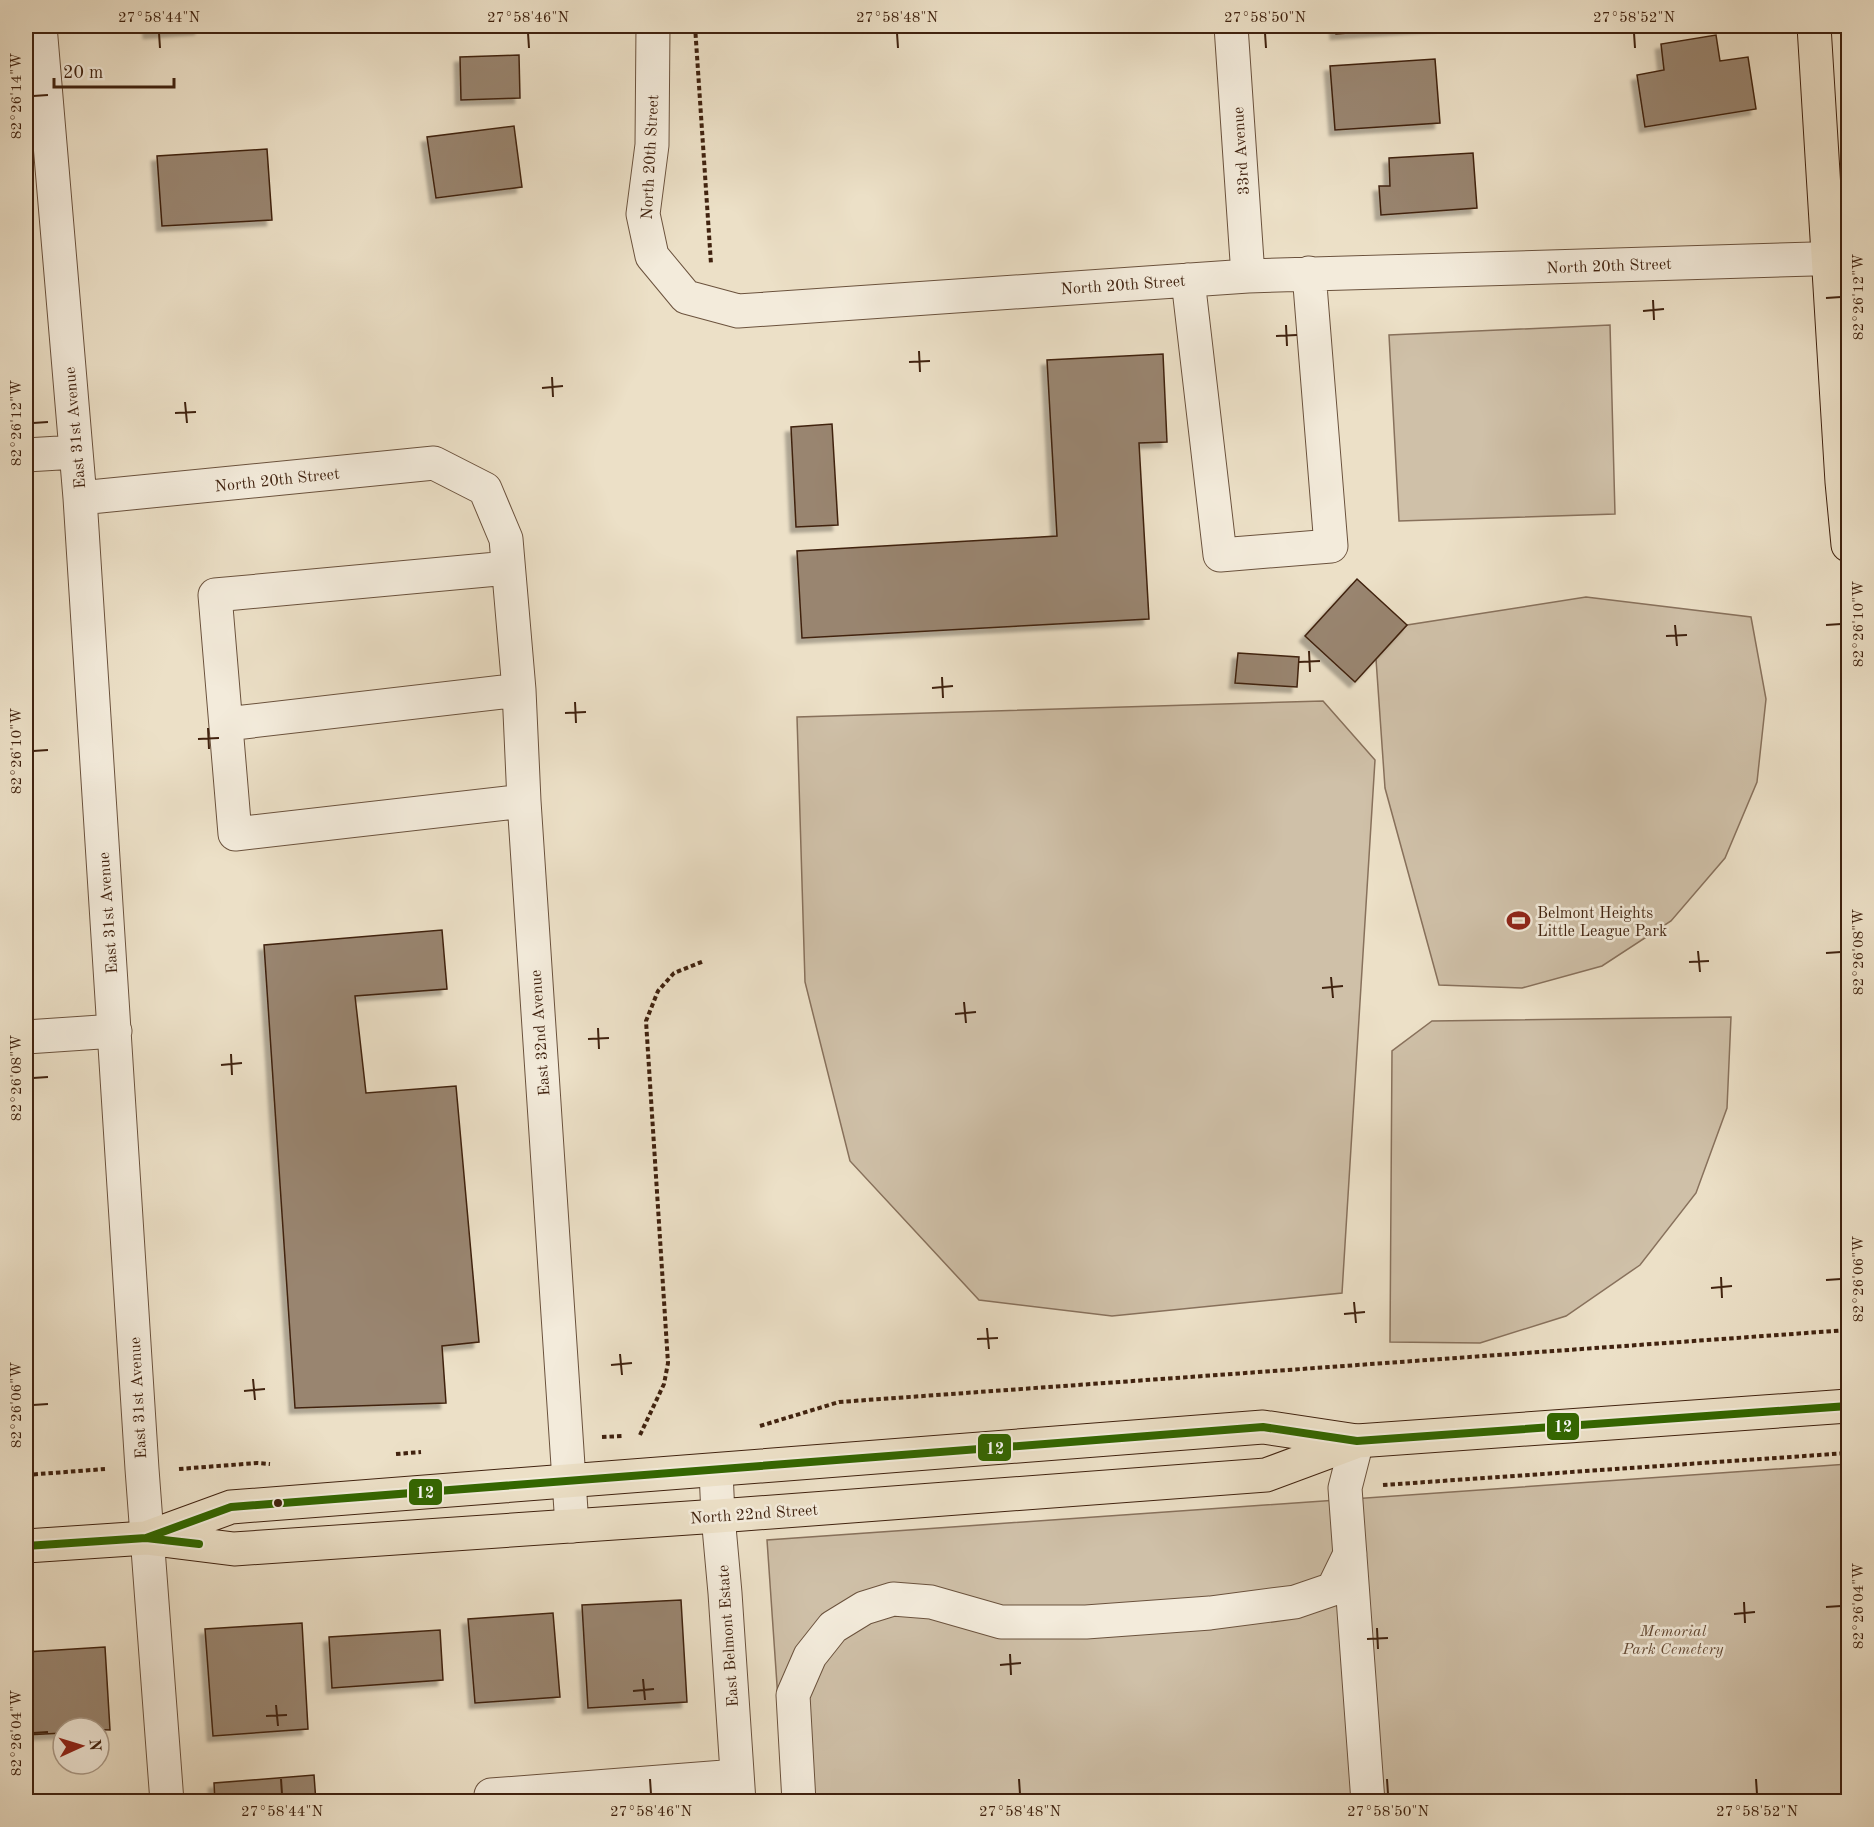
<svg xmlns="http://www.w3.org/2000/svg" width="1874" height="1827" font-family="'Old Standard TT',serif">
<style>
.green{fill:#cfc0a8;stroke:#88715c;stroke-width:1.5}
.building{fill:#99856f;stroke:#40220f;stroke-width:1.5;filter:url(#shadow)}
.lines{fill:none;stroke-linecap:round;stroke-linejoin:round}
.minor-casing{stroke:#6b523d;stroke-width:35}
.major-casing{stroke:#40220f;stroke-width:35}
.path{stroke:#40220f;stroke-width:4;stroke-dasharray:4.5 3;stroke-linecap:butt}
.minor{stroke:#f3ebdb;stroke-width:33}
.major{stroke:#ece0c7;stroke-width:33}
.bus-1-casing{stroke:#f3ebdb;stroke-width:12}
.bus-1{stroke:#360;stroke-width:8}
.ticks{fill:none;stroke:#40220f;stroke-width:2}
.bus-dot{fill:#40220f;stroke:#f3ebdb;stroke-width:2}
.labels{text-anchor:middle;stroke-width:5;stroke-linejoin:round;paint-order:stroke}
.street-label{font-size:16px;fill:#40220f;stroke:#f3ebdb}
.poi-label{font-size:16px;fill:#40220f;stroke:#f3ebdb;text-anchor:start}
.park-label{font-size:16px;font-style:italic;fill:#644a35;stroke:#f3ebdb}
.line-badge{stroke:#f3ebdb;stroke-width:2}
.badge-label{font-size:16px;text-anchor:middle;font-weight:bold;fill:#fff}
.neatline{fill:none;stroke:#40220f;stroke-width:2}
.ticks-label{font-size:15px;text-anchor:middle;fill:#40220f}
</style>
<defs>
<filter id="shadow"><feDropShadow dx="-5.5" dy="5.5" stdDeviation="1.5" flood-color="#0004"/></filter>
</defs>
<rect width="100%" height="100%" fill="#ece0c7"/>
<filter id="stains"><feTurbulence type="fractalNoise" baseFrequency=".00333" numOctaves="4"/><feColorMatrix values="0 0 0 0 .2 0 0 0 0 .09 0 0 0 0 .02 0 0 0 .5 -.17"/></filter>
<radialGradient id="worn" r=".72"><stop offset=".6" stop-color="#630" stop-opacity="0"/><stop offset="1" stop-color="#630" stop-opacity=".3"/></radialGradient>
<path class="green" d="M1610 325 1615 514 1399 521 1389 335Z
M1586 597 1751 617 1766 699 1757 782 1725 858 1671 921 1602 966 1522 988 1439 985 1385 788 1376 659 1407 625Z
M1323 701 1375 760 1342 1293 1112 1316 979 1300 850 1161 805 982 797 717Z
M1731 1017 1727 1108 1696 1193 1640 1265 1566 1316 1480 1343 1390 1342 1392 1051 1432 1021Z
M1848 1464V1801H785L767 1540Z"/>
<path class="building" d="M148 26H200V29L149 33Z
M1335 26H1442L1336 34Z
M1716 35 1720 61 1748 57 1756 109 1645 127 1637 75 1664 70 1661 44Z
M519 55 520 98 461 100 460 57Z
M1435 59 1440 123 1335 130 1330 66Z
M514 126 522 187 436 198 427 137Z
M267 149 272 220 162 226 157 156Z
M1473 153 1477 208 1381 215 1379 186H1390L1389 158Z
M1163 354 1167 442 1139 443 1149 619 802 638 797 551 1057 536 1047 360Z
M832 424 838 525 796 527 791 427Z
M1357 579 1407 625 1355 682 1305 636Z
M1238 653 1299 657 1297 687 1235 683Z
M442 930 447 989 355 996 366 1093 456 1086 479 1342 442 1346 446 1403 295 1408 264 945Z
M681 1600 687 1702 588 1708 582 1605Z
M553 1613 560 1697 475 1703 468 1619Z
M302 1623 308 1729 213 1736 205 1629Z
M440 1630 443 1680 332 1688 329 1637Z
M105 1647 110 1730 63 1728V1733L26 1735V1652Z
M314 1775 316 1802H215L214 1783Z
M104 1797V1802H51V1800Z"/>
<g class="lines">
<defs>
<path id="minor" d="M40 26 80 498 142 1469 167 1802
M653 26 652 145 643 214 652 256 686 297 738 311 1248 276 1848 258
M1231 26 1248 276
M1188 280 1220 555 1331 546 1309 273
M26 455 76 452
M80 498 434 463 485 489 506 539 519 690 524 801 572 1526
M508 568 215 595 235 834 524 801
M226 724 519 690
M26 1037 115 1031
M1357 1441 1345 1488 1368 1802
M716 1471 718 1516 725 1593 739 1802
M491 1795 737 1776
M799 1802 793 1695 810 1656 833 1627 864 1608 893 1599 931 1602 1001 1622H1086L1210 1613 1295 1602 1333 1589 1350 1554"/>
<path id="major" d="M1814 26 1842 482 1848 545
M146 1538 231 1507 1263 1427 1357 1441 1848 1406
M26 1546 146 1538 234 1549 718 1516 1266 1475 1355 1442"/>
</defs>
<use href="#minor" class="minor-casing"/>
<use href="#major" class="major-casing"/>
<path class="path" d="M695 26 711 264
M760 1426 839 1402 1848 1330
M640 1435 664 1384 668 1363 646 1021 658 991 674 973 704 961
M602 1437 622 1436
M396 1454 421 1452
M179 1469 257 1463 270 1464
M26 1475 105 1469
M1383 1485 1848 1453"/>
<use href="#minor" class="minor"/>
<use href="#major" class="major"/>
<defs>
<path id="bus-1" d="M146 1538 231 1507 1263 1427 1357 1441 1848 1406
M26 1546 146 1538 199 1544"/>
</defs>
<use href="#bus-1" class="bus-1-casing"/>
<use href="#bus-1" class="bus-1"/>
</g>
<path class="ticks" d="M159 33 160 48M528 33 529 48M897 33 898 48M1265 33 1266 48M1634 33 1635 48M33 96 48 95M1826 298 1841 297M1653 300 1654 320M1643 311 1664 309M1286 325 1287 346M1276 336 1297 335M919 351 920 372M909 362 930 361M552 377 553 397M542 388 563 386M185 402 187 423M175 413 196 412M33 423 48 422M1675 625 1677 646M1826 625 1841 624M1666 636 1687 635M1309 651 1310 672M1299 662 1320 661M942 677 943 698M932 688 953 686M575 702 576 723M565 713 586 712M208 728 209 749M198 739 219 738M33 751 48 750M1698 951 1700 972M1826 953 1841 952M1689 962 1709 961M1331 977 1333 998M1322 988 1343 986M964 1002 966 1023M955 1014 976 1012M598 1028 599 1049M588 1039 609 1038M231 1054 232 1075M221 1065 242 1063M33 1078 48 1077M1721 1277 1722 1298M1826 1280 1841 1279M1711 1288 1732 1286M1354 1302 1356 1323M1344 1314 1365 1312M987 1328 989 1349M977 1339 998 1338M620 1354 622 1375M611 1365 632 1363M253 1379 255 1400M244 1391 265 1389M33 1405 48 1404M1744 1602 1745 1623M1826 1607 1841 1606M1734 1614 1755 1612M1377 1628 1378 1649M1367 1639 1388 1638M1010 1654 1011 1675M1000 1665 1021 1663M643 1679 645 1700M633 1691 654 1689M276 1705 278 1726M266 1716 287 1715M33 1733 48 1732M281 1779 282 1794M650 1779 651 1794M1019 1779 1020 1794M1387 1779 1388 1794M1756 1779 1757 1794"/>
<defs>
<symbol id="stadium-bare" viewBox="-9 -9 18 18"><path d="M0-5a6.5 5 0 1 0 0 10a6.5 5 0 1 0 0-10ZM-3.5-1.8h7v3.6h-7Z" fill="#8f2418" stroke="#f3ebdb" stroke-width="2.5" paint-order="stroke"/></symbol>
</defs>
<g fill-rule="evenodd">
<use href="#stadium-bare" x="1502" y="904" width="33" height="33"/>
</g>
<circle class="bus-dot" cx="278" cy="1503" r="5"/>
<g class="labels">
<g class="street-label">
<text transform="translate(1240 151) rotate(-94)" y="6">33rd Avenue</text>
<text transform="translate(649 157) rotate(-87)" y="6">North 20th Street</text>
<text transform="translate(1609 265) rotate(-2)" y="6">North 20th Street</text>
<text transform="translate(1123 284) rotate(-4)" y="6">North 20th Street</text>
<text transform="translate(74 428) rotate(-95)" y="6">East 31st Avenue</text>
<text transform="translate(277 479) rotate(-6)" y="6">North 20th Street</text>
<text transform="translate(107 913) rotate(-94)" y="6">East 31st Avenue</text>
<text transform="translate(539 1033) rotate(-94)" y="6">East 32nd Avenue</text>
<text transform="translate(137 1398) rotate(-93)" y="6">East 31st Avenue</text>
<text transform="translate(754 1513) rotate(-4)" y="6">North 22nd Street</text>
<text transform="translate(727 1636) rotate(-94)" y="6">East Belmont Estate</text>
</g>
<g class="poi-label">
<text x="1537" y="918">Belmont Heights<tspan x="1537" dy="18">Little League Park</tspan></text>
</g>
<g class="park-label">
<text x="1673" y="1636">Memorial<tspan x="1673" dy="18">Park Cemetery</tspan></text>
</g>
</g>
<g class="line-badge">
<rect x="1546" y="1412" width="34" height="29" rx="6" fill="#360"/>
<rect x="977" y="1433" width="35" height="29" rx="6" fill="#360"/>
<rect x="408" y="1478" width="35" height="28" rx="6" fill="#360"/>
</g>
<g class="badge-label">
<text x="1563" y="1432">12</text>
<text x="995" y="1454">12</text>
<text x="425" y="1498">12</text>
</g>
<rect width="1874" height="1827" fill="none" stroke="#ece0c7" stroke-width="66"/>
<g transform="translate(81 1746) rotate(86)"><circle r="28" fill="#f3ebdb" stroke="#ab9b89" stroke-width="1.5"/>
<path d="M0-4.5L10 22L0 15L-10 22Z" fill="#8f2418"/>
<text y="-9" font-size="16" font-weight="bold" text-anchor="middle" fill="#40220f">N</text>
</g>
<path d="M54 78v9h120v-9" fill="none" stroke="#40220f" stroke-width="3"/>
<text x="63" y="78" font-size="18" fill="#40220f" stroke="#f3ebdb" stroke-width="4.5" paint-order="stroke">20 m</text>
<rect x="33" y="33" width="1808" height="1761" class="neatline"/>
<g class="ticks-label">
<text x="159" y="22">27°58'44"N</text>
<text x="528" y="22">27°58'46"N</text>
<text x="897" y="22">27°58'48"N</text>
<text x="1265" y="22">27°58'50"N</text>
<text x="1634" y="22">27°58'52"N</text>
<text transform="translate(16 96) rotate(-90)" y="5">82°26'14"W</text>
<text transform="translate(1858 297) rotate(-90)" y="5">82°26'12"W</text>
<text transform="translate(16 423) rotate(-90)" y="5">82°26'12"W</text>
<text transform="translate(1858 624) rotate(-90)" y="5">82°26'10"W</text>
<text transform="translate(16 751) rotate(-90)" y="5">82°26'10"W</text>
<text transform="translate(1858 952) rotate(-90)" y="5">82°26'08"W</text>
<text transform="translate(16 1078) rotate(-90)" y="5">82°26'08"W</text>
<text transform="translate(1858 1279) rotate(-90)" y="5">82°26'06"W</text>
<text transform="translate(16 1405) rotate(-90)" y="5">82°26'06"W</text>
<text transform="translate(1858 1606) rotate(-90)" y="5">82°26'04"W</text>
<text transform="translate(16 1733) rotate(-90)" y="5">82°26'04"W</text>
<text x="282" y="1816">27°58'44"N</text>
<text x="651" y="1816">27°58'46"N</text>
<text x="1020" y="1816">27°58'48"N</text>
<text x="1388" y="1816">27°58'50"N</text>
<text x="1757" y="1816">27°58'52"N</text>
</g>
<rect width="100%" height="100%" filter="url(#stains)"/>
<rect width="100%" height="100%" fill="url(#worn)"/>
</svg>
